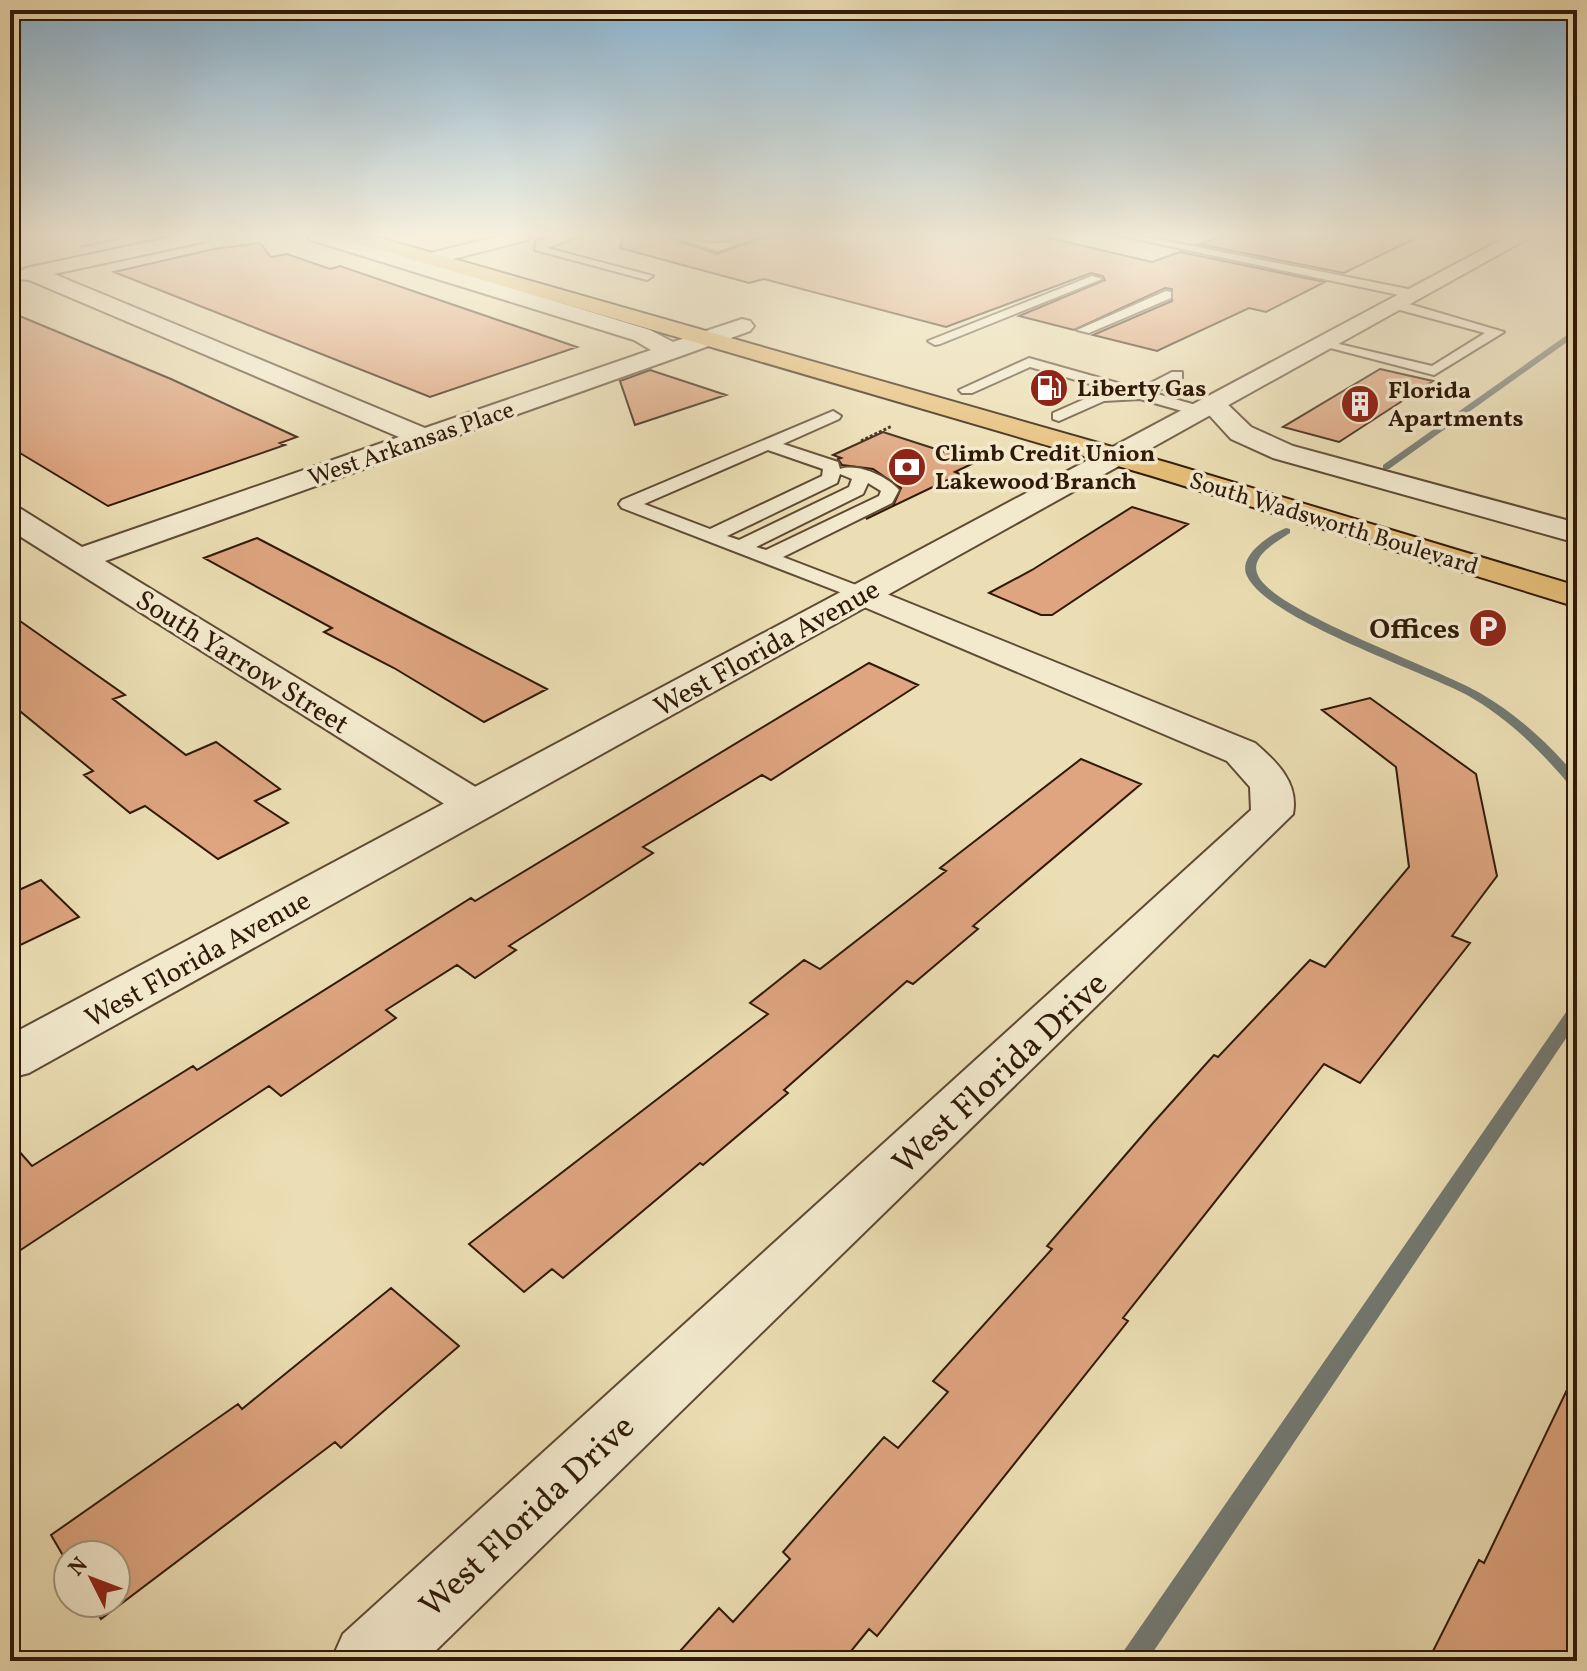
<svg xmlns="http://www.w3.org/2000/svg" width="1587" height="1671" font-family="Vollkorn,serif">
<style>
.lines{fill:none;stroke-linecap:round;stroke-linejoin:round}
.stream{fill:#727972;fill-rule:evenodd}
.building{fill:#dea580;stroke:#301909;stroke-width:2}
.service-casing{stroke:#5f4a34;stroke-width:4}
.minor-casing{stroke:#5f4a34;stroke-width:4}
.tertiary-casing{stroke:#5f4a34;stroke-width:4}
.primary-casing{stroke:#301909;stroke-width:4}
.path{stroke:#301909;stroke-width:3;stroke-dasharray:3 2;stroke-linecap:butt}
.service{fill:#f3eace;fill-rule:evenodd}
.minor{fill:#f3eace;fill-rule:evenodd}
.tertiary{fill:#f3eace;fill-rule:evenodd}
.primary{fill:#e6bf7a;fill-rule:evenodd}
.labels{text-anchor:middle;stroke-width:7;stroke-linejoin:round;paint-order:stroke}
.far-poi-label{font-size:24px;font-weight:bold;fill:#301909;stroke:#f3eace;text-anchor:start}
.far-street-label{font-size:24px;fill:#301909;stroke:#f3eace}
.poi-label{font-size:28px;font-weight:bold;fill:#301909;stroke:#f3eace;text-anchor:end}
.street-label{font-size:28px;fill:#301909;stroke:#f3eace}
.near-street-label{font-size:34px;fill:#301909;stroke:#f3eace}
</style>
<rect width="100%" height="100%" fill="#ecdeb4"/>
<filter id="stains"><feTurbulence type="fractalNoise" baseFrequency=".0025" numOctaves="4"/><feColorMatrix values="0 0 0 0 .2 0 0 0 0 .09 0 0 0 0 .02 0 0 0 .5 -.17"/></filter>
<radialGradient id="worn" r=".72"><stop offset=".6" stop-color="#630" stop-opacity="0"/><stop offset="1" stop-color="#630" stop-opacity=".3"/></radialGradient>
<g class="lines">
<path class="stream" d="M124 236H135L82 248 79 246Z
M1574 330H1577V335L1389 469H1383V465Z
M1286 528 1290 529V533C1278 541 1251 555 1257 573 1268 610 1441 669 1480 693 1518 715 1549 744 1577 777V789L1572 788C1542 752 1508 718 1467 695 1420 670 1267 619 1247 576 1237 556 1271 534 1286 528Z
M1577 1003V1022L1147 1661H1120L1123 1652 1571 1005Z"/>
</g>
<path class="building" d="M622 236H665L717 254 765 236H1041L1152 262 1180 252 1325 282 1266 312 1249 308 1157 351 1093 335 1172 301V289L1165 288 1074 330 1019 316 1105 280 1103 276 1091 273 946 327 764 279 749 283 620 248Z
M1222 236H1420L1344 273 1199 244Z
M260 243 271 257 287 254 330 269 340 266 577 347 430 397 114 272 214 249Z
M10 312 171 379 297 437 280 443 285 445 108 506 10 447Z
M1380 369 1433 381 1339 442 1283 427Z
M650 370 726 395 635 425 620 381Z
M883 432 976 462 955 472 960 474 866 519 893 506 901 488 873 469 842 465 838 459 841 458 833 455Z
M1132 507 1188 524 1052 615H1041L989 593 1032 570Z
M257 538 420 623 547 689 484 722 394 668 324 632 332 628 204 558Z
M10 614 125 695 113 699 186 755 216 742 280 789 255 801 288 823 218 859 145 806 130 813 84 775 93 771 10 703Z
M869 663 918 685 771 780 762 775 643 847 653 853 509 946 516 950 475 978 457 965 386 1010 396 1018 281 1096 269 1086 10 1257V1141L32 1166 193 1066 197 1070 471 898 475 901Z
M1370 698 1476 774 1497 876 1452 936 1470 943 1360 1083 1324 1064 1123 1318 1128 1321 877 1636 869 1629 843 1661H671L719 1608 733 1622 790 1559 783 1552 884 1437 898 1448 948 1392 933 1381 1052 1249 1047 1246 1153 1123 1214 1055 1218 1057 1310 960 1325 967 1409 867 1396 767 1322 710Z
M1081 759 1141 784 973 926 978 929 913 984 907 981 784 1090 788 1093 703 1165 700 1163 563 1278 552 1269 524 1292 469 1244 768 1014 750 1003 804 960 820 969 946 871 940 868Z
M41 880 79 917 10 950V894Z
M391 1288 459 1346 341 1448 335 1442 101 1619 91 1603H116V1555H68V1564L51 1535 238 1404 242 1409Z
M1577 1369V1661H1428L1479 1560 1484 1563Z"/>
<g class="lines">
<defs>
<path id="service" d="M560 236H579L547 248 653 276 647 280 535 250 536 241Z
M668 236C685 235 702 244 718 243 733 243 746 235 762 236L718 251Z
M1121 236H1142L1413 290 1420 294 1413 298Z
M1092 276 1102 279 940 344 935 345 928 341Z
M1166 291 1171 292V298L1089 333 1077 330Z
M1389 301H1399L1504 332 1434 375 1315 344 1322 340 1432 366 1485 333 1389 307Z
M1029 358 1139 389 1172 372H1182V378L1154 393 1206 408 1208 411 1200 416 1140 399 1104 401 1059 421 1053 419V413L1096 394 1115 391 1030 367 972 393H962L959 390Z
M833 411 841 416 839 419 783 444 838 462 840 469C858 463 887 476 899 490L892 503 783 557 869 590 872 594 869 598H855L622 508 619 504 622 500ZM768 450 823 469 822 476 710 529 644 504ZM840 474 852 479 849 487 739 540 727 536 837 483ZM868 483 881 491 879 496 766 550 756 547 863 494Z"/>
<path id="minor" d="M177 236H213L203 242 54 274 425 428 651 350 634 340 311 240 308 236H338L421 261 423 255 499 236H531L528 240 433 264 650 330 673 342 742 319 750 321 754 326 750 331 681 356 105 561 492 797 498 806 492 815 477 819 462 815 10 530V507L21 509 82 547 399 437 29 280 18 279 15 274 26 268Z
M1212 396 1221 398 1251 427 1293 446 1577 523V543L1273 458 1231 439 1199 404 1203 398Z
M862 584 1255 743C1277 762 1299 783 1293 814L425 1661H331L343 1634 1251 810 1250 787 1227 761 850 601 845 594 850 587Z"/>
<path id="tertiary" d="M1508 236H1532L29 1073 10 1078V1035Z"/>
<path id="primary" d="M343 236H373L1172 464 1577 586V607L1152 476 346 240Z"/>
</defs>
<use href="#service" class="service-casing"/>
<use href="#minor" class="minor-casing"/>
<use href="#tertiary" class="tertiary-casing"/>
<use href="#primary" class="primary-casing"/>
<path class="path" d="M861 441 892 426"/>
<use href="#service" class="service"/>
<use href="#minor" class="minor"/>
<use href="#tertiary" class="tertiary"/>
<use href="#primary" class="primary"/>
</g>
<linearGradient id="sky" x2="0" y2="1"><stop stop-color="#8ab6d5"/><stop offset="0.5" stop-color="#f6f0dd"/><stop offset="1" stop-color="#f6f0dd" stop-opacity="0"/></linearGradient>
<rect width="1587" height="470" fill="url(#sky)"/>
<defs>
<symbol id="fuel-disc" viewBox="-11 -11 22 22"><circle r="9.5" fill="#8f2418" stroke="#f3eace"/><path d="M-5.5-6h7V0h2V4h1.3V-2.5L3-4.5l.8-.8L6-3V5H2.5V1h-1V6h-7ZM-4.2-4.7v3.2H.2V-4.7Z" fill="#fff"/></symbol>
<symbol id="building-disc" viewBox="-11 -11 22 22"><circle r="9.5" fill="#8f2418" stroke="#f3eace"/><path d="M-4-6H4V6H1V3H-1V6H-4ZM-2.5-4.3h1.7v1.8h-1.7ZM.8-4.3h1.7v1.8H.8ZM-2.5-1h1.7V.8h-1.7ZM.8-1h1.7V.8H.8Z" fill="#fff"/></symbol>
<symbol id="bank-disc" viewBox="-11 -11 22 22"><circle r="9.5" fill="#8f2418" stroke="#f3eace"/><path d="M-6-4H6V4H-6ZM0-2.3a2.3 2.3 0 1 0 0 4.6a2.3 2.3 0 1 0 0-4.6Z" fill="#fff"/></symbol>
<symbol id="parking-disc" viewBox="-11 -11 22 22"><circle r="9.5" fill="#8f2418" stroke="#f3eace"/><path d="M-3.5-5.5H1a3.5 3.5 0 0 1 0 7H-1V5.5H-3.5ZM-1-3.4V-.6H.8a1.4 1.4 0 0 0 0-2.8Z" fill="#fff"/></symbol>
</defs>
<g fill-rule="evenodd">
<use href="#fuel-disc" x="1027" y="366" width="44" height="44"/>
<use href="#building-disc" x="1338" y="382" width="44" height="44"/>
<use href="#bank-disc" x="885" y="445" width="44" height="44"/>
<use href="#parking-disc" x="1466" y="606" width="44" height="44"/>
</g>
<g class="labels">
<g class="far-poi-label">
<text x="1077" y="396">Liberty Gas</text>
<text x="1388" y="398">Florida<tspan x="1388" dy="28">Apartments</tspan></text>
<text x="935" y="461">Climb Credit Union<tspan x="935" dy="28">Lakewood Branch</tspan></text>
</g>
<g class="far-street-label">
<text transform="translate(411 443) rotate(-19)" y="8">West Arkansas Place</text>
<text transform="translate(1334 523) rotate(17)" y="8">South Wadsworth Boulevard</text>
</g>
<g class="poi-label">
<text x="1460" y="638">Offices</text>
</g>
<g class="street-label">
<text transform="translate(766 647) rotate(-29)" y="10">West Florida Avenue</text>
<text transform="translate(243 661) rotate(32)" y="10">South Yarrow Street</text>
<text transform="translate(197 958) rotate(-29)" y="10">West Florida Avenue</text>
</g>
<g class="near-street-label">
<text transform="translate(999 1072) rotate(-43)" y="12">West Florida Drive</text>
<text transform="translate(526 1515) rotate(-43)" y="12">West Florida Drive</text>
</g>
</g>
<rect width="1587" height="1671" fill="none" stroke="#ecdeb4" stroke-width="40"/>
<rect x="12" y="12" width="1563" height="1647" fill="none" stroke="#301909" stroke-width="4"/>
<rect x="20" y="20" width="1547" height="1631" fill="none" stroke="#301909" stroke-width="2"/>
<g transform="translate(92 1579) rotate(312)"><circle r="38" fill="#f3eace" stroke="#a5967f" stroke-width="2"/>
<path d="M0-6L14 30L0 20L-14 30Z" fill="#8f2418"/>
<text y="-12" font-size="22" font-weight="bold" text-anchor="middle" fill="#301909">N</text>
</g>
<rect width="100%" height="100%" filter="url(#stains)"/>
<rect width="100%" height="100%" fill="url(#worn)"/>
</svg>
